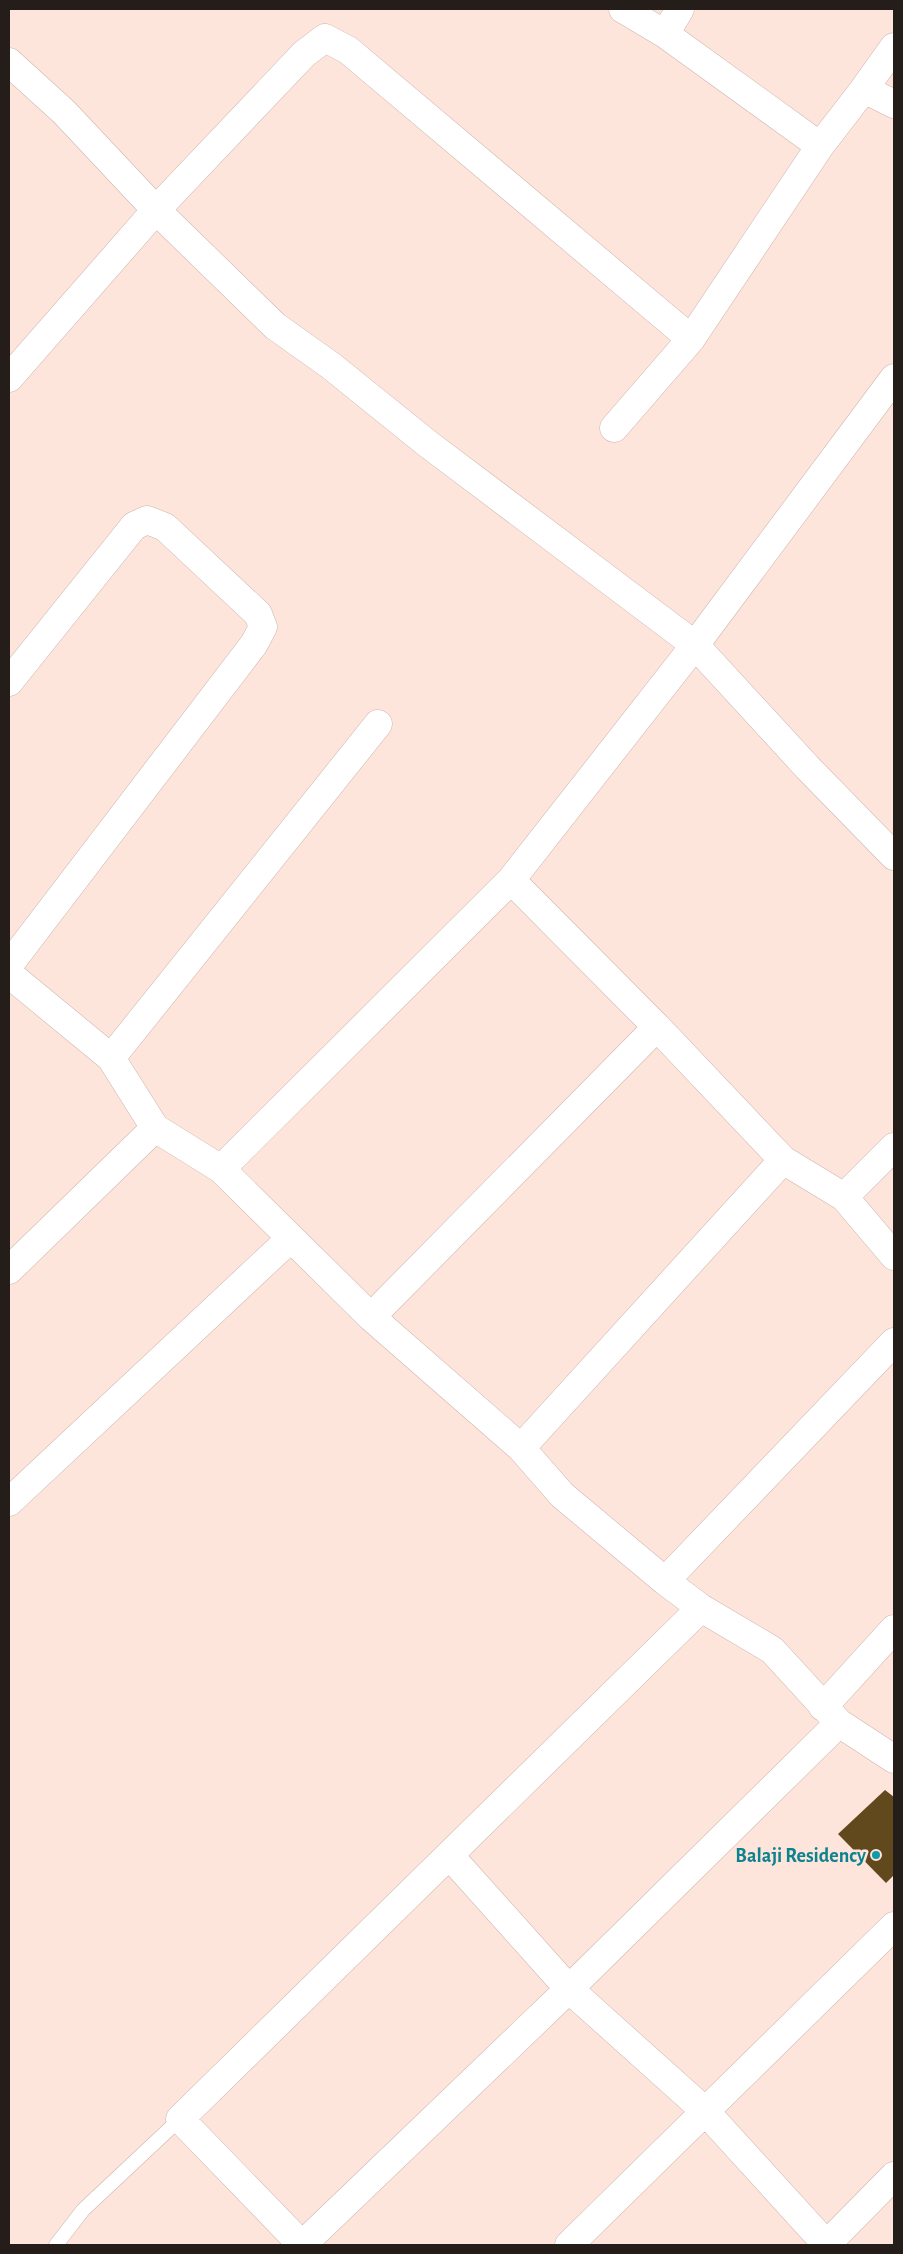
<svg xmlns="http://www.w3.org/2000/svg" width="903" height="2254" font-family="'Alegreya Sans',sans-serif">
<style>
.building{fill:#61481d}
.lines{fill:none;stroke-linecap:round;stroke-linejoin:round}
.lane-casing{stroke:#cdb5ac;stroke-width:15}
.street-casing{stroke:#cdb5ac;stroke-width:29}
.lane{stroke:#fff;stroke-width:14}
.street{stroke:#fff;stroke-width:28}
.culture-dot{fill:#0f9aa8;stroke:#fde5db;stroke-width:2}
.labels{text-anchor:middle;stroke-width:5;stroke-linejoin:round;paint-order:stroke}
.culture-label{font-size:20px;font-weight:bold;fill:#0d838f;stroke:#fde5db;text-anchor:end}
</style>
<rect width="100%" height="100%" fill="#fde5db"/>
<path class="building" d="M885 1790 894 1797V1875L886 1883 838 1834Z"/>
<g class="lines">
<defs>
<path id="lane" d="M56 2245 83 2210 180 2119"/>
<path id="street" d="M623 9 665 34 820 146 864 89 894 104
M665 34 680 9
M9 62 64 112 156 210 275 326 330 365 428 444 695 645 808 768 894 856
M864 89 894 47
M9 378 156 210 304 54 325 38 348 50 691 339
M614 428 691 339 820 146
M9 682 134 526 147 520 165 527 258 614 263 627 254 644 9 965
M511 880 657 1027 783 1160 844 1197 894 1256
M9 974 111 1058 155 1128 221 1169 511 880 695 645 894 378
M111 1058 378 724
M221 1169 371 1317 521 1448 562 1495 665 1581 701 1608 772 1650 839 1723 894 1759
M844 1197 894 1147
M9 1270 155 1128
M371 1317 657 1027
M521 1448 783 1160
M9 1502 291 1238
M665 1581 894 1342
M823 1707 894 1629
M450 1856 569 1989 705 2111 827 2245
M302 2245 180 2119 701 1608
M302 2245 569 1989 839 1723
M569 2245 894 1926
M826 2245 894 2176"/>
</defs>
<use href="#lane" class="lane-casing"/>
<use href="#street" class="street-casing"/>
<use href="#lane" class="lane"/>
<use href="#street" class="street"/>
</g>
<circle class="culture-dot" cx="876" cy="1855" r="5"/>
<g class="labels">
<g class="culture-label">
<text x="866" y="1862">Balaji Residency</text>
</g>
</g>
<rect width="903" height="2254" fill="none" stroke="#251d1a" stroke-width="20"/>
</svg>
